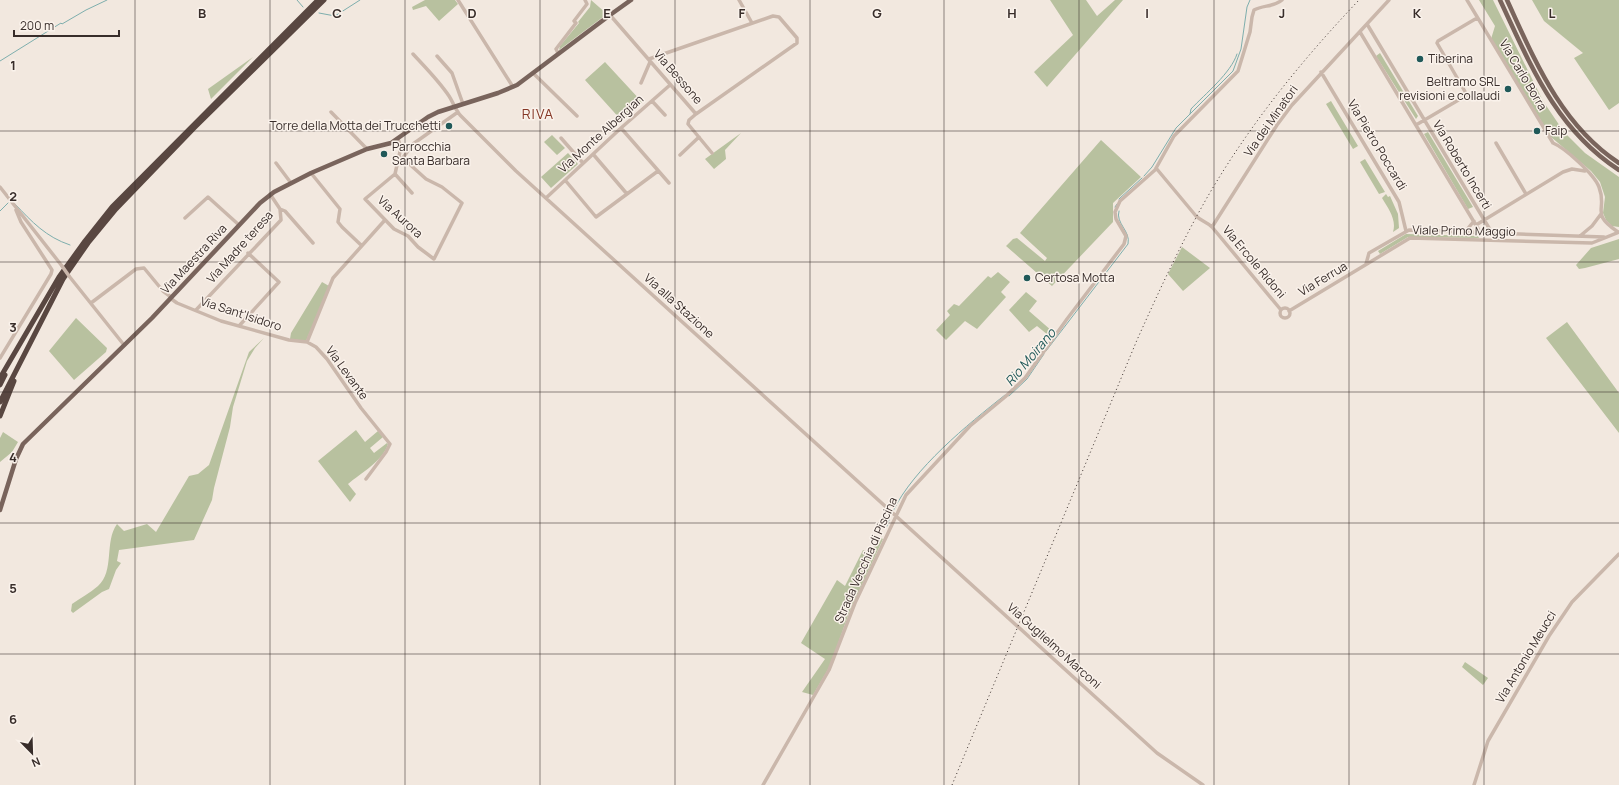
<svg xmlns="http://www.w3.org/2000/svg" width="1619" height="785" font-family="Manrope,sans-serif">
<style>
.green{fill:#b8c19f}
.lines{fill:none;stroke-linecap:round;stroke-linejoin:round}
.stream{stroke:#7eaead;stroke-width:1}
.minor{stroke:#cab7ab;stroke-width:3.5}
.major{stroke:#79645c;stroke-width:4.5}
.highway{stroke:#594741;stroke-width:5}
.rail{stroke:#382d2a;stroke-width:1;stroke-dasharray:1 3;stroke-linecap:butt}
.minor-bridge{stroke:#cab7ab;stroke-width:3.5}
.grid{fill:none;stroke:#382d2a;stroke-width:1;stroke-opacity:0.55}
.poi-dot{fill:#205959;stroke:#faf2eb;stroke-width:1.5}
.labels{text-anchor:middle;stroke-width:3;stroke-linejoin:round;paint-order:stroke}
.poi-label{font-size:12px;fill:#382d2a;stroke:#faf2eb;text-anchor:start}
.street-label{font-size:12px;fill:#382d2a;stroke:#faf2eb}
.water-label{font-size:13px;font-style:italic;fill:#205959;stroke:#faf2eb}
.quarter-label{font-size:14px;letter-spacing:1px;fill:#853625;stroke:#faf2eb}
.grid-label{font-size:13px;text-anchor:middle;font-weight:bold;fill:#382d2a;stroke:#faf2eb;stroke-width:3;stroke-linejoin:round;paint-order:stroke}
</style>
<rect width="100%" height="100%" fill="#f2e8df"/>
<path class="green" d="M425 0H455L458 4 439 21 426 6 413 10 412 7Z
M591 0 607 14 559 50 560 46 579 23 578 22 590 7Z
M1050 0H1086L1097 16 1115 0H1123L1047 87 1034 72 1073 35Z
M1479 0H1493L1543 101 1564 132 1585 153 1619 177V227L1612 226 1606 220 1603 213 1605 197 1600 182 1591 171 1551 137 1491 39 1495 26Z
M1532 0H1619V103L1609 110 1574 58 1583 53 1544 21Z
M1380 53 1418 116 1416 119 1376 56Z
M253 57 211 99 208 89Z
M605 62 642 102 622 121 585 80Z
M1331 101 1358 146 1353 149 1326 104Z
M1428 132 1473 207 1468 209 1424 134Z
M741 133 725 150 726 159 714 169 705 159Z
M552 135 565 148 557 155 544 142Z
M1101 140 1141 177 1113 203V222L1052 286 1006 246 1013 239 1017 238 1045 261 1047 258 1020 233Z
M568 153 578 164 551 188 541 177Z
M1365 159 1385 192 1379 194 1360 162Z
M1386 194 1388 197 1390 196 1398 214 1399 228 1393 232C1397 220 1388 208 1382 198Z
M1406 234 1478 236 1479 238 1408 237 1380 254 1378 251Z
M1619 239V259L1585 268 1579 269 1576 265 1591 248Z
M1182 247 1210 268 1183 291 1168 274Z
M998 272 1010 282 1001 292 1006 297 977 329 965 321 946 340 936 330 950 315 947 311 954 304 959 306 988 276 991 278Z
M322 282 329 286 306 341 290 339 291 333Z
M1026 292 1037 301 1029 311 1052 331 1048 335 1037 326 1029 332 1009 310Z
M76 318 107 348 106 352 74 380 49 351Z
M1567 322 1619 393V433L1546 338Z
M264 338 255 348 247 361 233 407 230 427 214 488 212 500 194 540 119 550 117 561 121 563 116 570 109 589 102 592 73 613 71 611 72 604C80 598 90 593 98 586 115 571 104 542 117 524L124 531 147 524 156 532 189 476 198 474 209 465 249 352Z
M356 430 365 442 378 431 383 437 370 448 374 453 387 443 388 444C383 461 361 473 348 484L356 494 350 502 318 461Z
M3 432 18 442 12 452 0 462V438Z
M879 537 883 539 849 613 830 666 813 695 802 692 825 659 801 643 837 580 845 586 863 550 870 554Z
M1465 662 1488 678 1483 685 1462 667Z"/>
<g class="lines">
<path class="stream" d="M297 0 303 7
M319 13 335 16 360 0
M0 61 61 23 62 24 86 10 107 0
M1190 114 1191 109C1205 94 1231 73 1237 54
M1144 176 1152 167 1176 128 1233 71 1241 49 1247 7 1250 0
M1119 199 1142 178
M15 204C32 222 46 237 70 245
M1115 207 1117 204
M0 211 8 203
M1046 351 1128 244C1131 231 1115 223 1119 211
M1007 395 1009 396 1027 379 1044 354
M893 511C914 468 967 425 1005 395
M887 526 891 514"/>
<path class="minor" d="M458 0 513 87
M739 0 752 23
M1467 0 1553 143C1565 148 1594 174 1599 187 1608 211 1589 212 1618 232
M610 15 696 114 689 120 688 124 712 153
M1367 24 1492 233
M1360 32 1480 232
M558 53 556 49 576 23 574 21 587 4 585 0
M413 54C426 68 439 81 449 96 453 102 455 109 460 115L516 171 1157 753 1203 785
M437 56 452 73 463 104
M649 59 773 16 779 17 797 38V43L696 114
M1321 72 1399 202 1406 231
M533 73 577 116
M641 83 650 62
M652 101 665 115
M331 112 367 149
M1416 125 1467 95 1437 43 1438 41 1477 18
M621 128 669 183
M561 138 583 163
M1496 143 1526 194
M593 154 627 194
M680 155 699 137
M402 159 413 144 458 112
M276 163 291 183
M1156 168 1196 216C1201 221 1207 222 1212 227L1281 310
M311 173 340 209 338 222 342 227 361 245
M395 174 365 199 394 229 408 236 418 247 434 259 462 203 442 187 426 179 406 161 398 157
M395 174 401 147 398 139
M395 174 412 193
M565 180 596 217 658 171
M0 187 62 266
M546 198 621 128 670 85
M280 209 285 211 313 243
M185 218 208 197 239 225
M1476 225 1563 172 1572 169 1585 171
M1212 227 1277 125 1292 105 1389 0
M1465 232 1474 221
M1580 236 1592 226 1601 214
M1366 264 1369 253 1409 230 1604 237
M69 276 124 345
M170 298 177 303 221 321 289 340 307 342 316 347 327 359 361 408 390 444 386 452 366 479
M91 303 136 269 144 268 163 291 171 297
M1280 313a5 5 0 1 1 10 0a5 5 0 1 1-10 0Z
M196 310 281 220 280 209 270 194
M1289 311 1410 238 1592 243 1619 232
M239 326 279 282 248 253
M307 342 333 278 385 220
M0 358 51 274 52 270 21 222 16 210
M763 785 829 670 855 603 906 495 970 426 1005 397 1025 378 1067 319 1124 244 1126 236 1116 219 1115 212 1120 201 1155 170 1174 136 1238 71 1250 32 1252 17 1254 10C1263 5 1274 7 1282 0
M1474 785 1488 741 1549 636 1572 602 1619 554"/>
<path class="major" d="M1500 0C1531 66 1556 129 1619 170
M1507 0C1535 61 1561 125 1619 163
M0 510 16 459 23 444 152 318 260 203 274 192 311 173 367 149 391 143 428 117 438 112 498 93 517 85 610 15 631 0"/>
<path class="highway" d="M0 378 59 277 85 241 112 207 318 0
M0 385 5 375
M0 402 63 279 88 243 116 209 194 128 324 0
M0 416 14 381"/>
<path class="rail" d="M952 785 1137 340C1159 291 1181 243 1208 196 1250 124 1302 60 1359 0"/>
<path class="minor-bridge" d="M62 266 69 276"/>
</g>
<path class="grid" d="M135 0V785M270 0V785M405 0V785M540 0V785M675 0V785M810 0V785M944 0V785M1079 0V785M1214 0V785M1349 0V785M1484 0V785M0 131H1619M0 262H1619M0 392H1619M0 523H1619M0 654H1619"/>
<g class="poi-dot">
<circle cx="1420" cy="59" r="4"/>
<circle cx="1508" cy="89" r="4"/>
<circle cx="449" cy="126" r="4"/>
<circle cx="1537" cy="131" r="4"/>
<circle cx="384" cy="154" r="4"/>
<circle cx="1027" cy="278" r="4"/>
</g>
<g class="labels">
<g class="poi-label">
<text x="1428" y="63">Tiberina</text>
<text x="1500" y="86" text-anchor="end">Beltramo SRL<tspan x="1500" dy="14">revisioni e collaudi</tspan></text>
<text x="441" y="130" text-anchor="end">Torre della Motta dei Trucchetti</text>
<text x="1545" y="135">Faip</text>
<text x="392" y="151">Parrocchia<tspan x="392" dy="14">Santa Barbara</tspan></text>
<text x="1035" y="282">Certosa Motta</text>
</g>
<g class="street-label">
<text transform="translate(1523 75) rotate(59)" y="4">Via Carlo Borra</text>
<text transform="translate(678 77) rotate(49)" y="4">Via Bessone</text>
<text transform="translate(1271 121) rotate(-55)" y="4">Via dei Minatori</text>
<text transform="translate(601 134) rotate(-42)" y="4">Via Monte Albergian</text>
<text transform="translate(1377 145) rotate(59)" y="4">Via Pietro Poccardi</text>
<text transform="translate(1462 165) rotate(59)" y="4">Via Roberto Incerti</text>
<text transform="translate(400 217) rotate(42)" y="4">Via Aurora</text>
<text transform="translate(1464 231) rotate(1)" y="4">Viale Primo Maggio</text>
<text transform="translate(240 247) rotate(-48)" y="4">Via Madre teresa</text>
<text transform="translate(194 259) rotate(-47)" y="4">Via Maestra Riva</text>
<text transform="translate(1254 262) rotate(50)" y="4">Via Ercole Ridoni</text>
<text transform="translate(1323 279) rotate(-31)" y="4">Via Ferrua</text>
<text transform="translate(679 306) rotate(42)" y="4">Via alla Stazione</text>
<text transform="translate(241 314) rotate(18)" y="4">Via Sant'Isidoro</text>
<text transform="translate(347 373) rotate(54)" y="4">Via Levante</text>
<text transform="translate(866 560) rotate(-66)" y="4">Strada Vecchia di Piscina</text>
<text transform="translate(1054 646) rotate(42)" y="4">Via Guglielmo Marconi</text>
<text transform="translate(1526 657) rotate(-59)" y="4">Via Antonio Meucci</text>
</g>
<g class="water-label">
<text transform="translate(1030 357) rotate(-50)" y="5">Rio Moirano</text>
</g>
<g class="quarter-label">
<text x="538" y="119">RIVA</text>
</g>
</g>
<g class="grid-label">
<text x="202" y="18">B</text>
<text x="337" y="18">C</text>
<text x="472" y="18">D</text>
<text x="607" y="18">E</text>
<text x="742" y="18">F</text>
<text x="877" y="18">G</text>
<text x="1012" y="18">H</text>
<text x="1147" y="18">I</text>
<text x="1282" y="18">J</text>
<text x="1417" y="18">K</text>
<text x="1552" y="18">L</text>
<text x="13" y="70">1</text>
<text x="13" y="201">2</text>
<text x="13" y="332">3</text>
<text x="13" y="462">4</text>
<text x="13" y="593">5</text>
<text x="13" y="724">6</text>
</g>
<g transform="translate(32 753) rotate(157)" stroke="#faf2eb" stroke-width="3" paint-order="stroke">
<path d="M0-3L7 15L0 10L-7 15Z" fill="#382d2a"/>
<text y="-6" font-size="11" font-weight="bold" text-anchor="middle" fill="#382d2a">N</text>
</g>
<path d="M14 30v6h105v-6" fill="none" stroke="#382d2a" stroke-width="2"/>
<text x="20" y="30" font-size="12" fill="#382d2a" stroke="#faf2eb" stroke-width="3" paint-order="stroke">200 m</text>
</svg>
